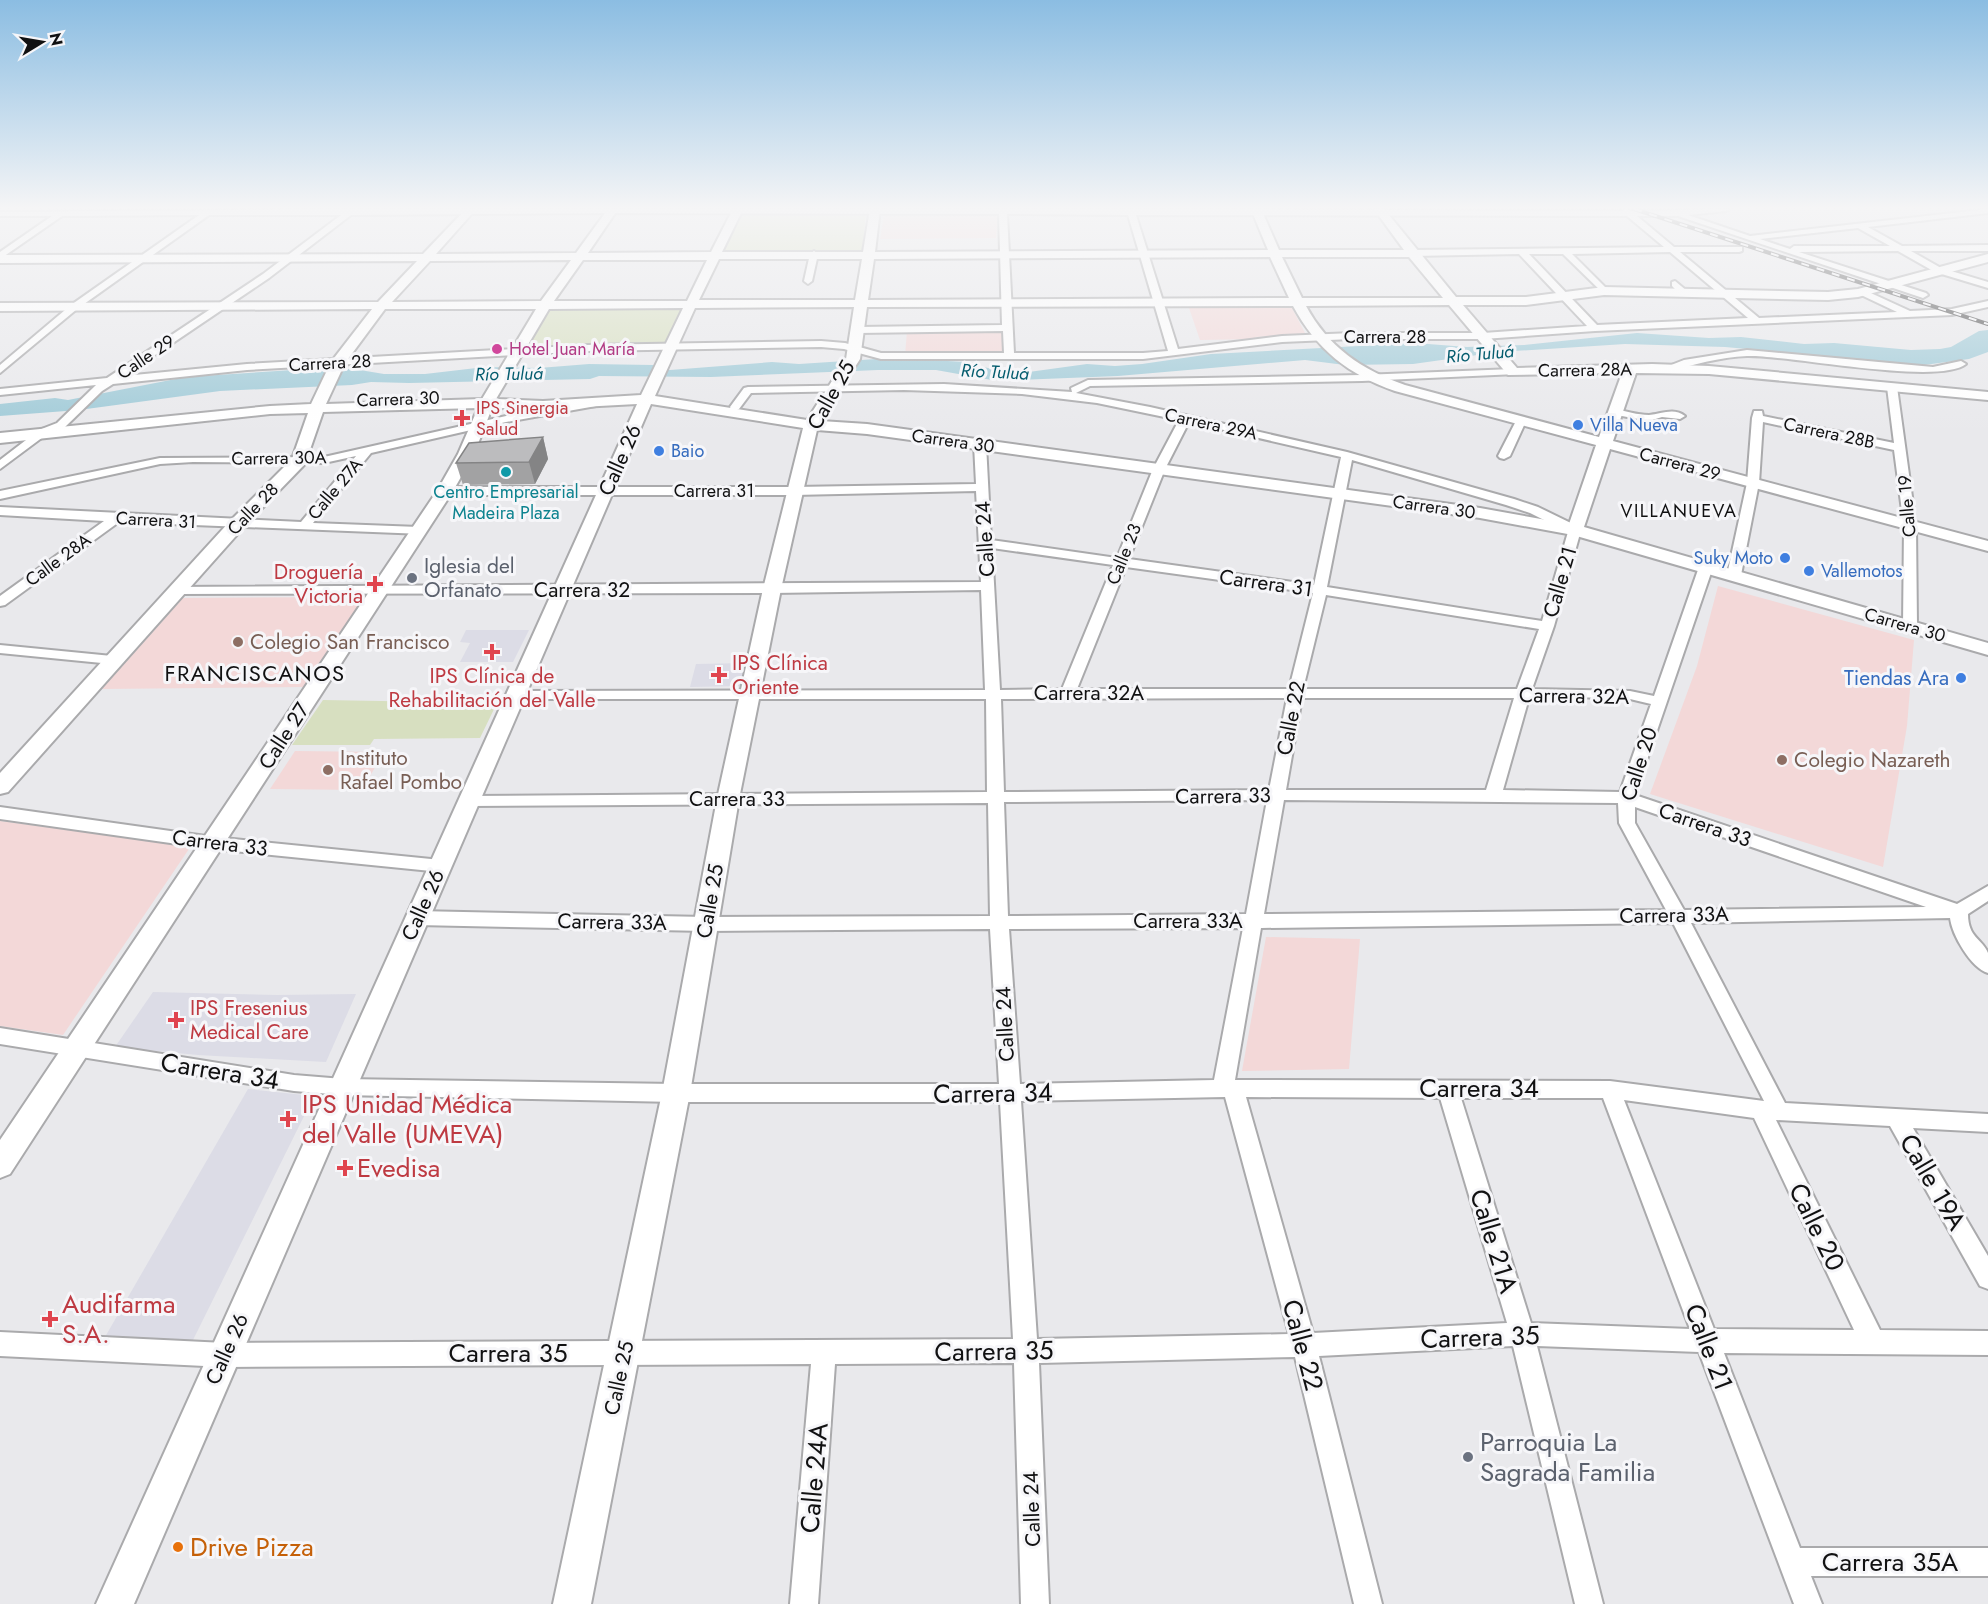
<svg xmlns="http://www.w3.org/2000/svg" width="1988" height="1604" font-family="Jost,sans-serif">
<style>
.built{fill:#dcdce6}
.education{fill:#f3d8d8}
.green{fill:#d7dfc0}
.water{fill:#a1cbd8}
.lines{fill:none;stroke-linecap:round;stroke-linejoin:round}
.street-casing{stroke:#aaaaac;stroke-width:4}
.secondary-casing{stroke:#aaaaac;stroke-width:4}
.street{fill:#fff;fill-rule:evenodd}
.secondary{fill:#fff;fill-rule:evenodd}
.rail-casing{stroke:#4f4f50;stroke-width:4}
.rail{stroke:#f6f6f9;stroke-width:2;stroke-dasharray:8;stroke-linecap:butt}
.wall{fill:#a2a2a3}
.shaded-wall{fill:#848485}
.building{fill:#bcbcbe;stroke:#848485;stroke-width:1.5}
.hotel-dot{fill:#d1479c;stroke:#f6f6f9;stroke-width:2}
.health-dot{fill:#e0444e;stroke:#f6f6f9;stroke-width:2}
.shop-dot{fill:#3f7fe0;stroke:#f6f6f9;stroke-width:2}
.culture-dot{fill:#0f9aa8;stroke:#f6f6f9;stroke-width:2}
.worship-dot{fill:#6b7280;stroke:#f6f6f9;stroke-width:2}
.education-dot{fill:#8d6e63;stroke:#f6f6f9;stroke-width:2}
.food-dot{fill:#e8710a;stroke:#f6f6f9;stroke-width:2}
.labels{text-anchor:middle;stroke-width:6;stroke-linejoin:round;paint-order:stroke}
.far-street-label{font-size:18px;fill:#111112;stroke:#f6f6f9}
.far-hotel-label{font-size:18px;fill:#b23c85;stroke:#f6f6f9;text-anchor:start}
.far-water-label{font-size:18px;font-style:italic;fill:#045c6e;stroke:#f6f6f9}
.far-health-label{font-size:18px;fill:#be3a42;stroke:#f6f6f9;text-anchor:start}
.far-shop-label{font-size:18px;fill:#366cbe;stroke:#f6f6f9;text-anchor:start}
.far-culture-label{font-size:18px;fill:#0d838f;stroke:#f6f6f9}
.far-neighbourhood-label{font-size:18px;letter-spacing:1.5px;fill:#111112;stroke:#f6f6f9}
.street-label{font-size:21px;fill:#111112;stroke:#f6f6f9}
.worship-label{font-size:21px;fill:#5b616d;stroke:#f6f6f9;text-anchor:start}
.health-label{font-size:21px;fill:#be3a42;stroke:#f6f6f9;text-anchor:start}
.education-label{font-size:21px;fill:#785e54;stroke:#f6f6f9;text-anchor:start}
.shop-label{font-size:21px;fill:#366cbe;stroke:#f6f6f9;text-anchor:end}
.neighbourhood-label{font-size:22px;letter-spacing:1.5px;fill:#111112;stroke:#f6f6f9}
.near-street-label{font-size:26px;fill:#111112;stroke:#f6f6f9}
.near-health-label{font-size:26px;fill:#be3a42;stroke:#f6f6f9;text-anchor:start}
.near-worship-label{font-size:26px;fill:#5b616d;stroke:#f6f6f9;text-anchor:start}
.near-food-label{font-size:26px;fill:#c56008;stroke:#f6f6f9;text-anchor:start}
</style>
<rect width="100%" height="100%" fill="#e9e9ec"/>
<path class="built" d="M466 630H529L513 662H460L470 643 460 642Z
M746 663 742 686 690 687 696 664Z
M153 992 277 995 356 994 326 1062 198 1055 115 1047Z
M248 1089 314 1096 192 1342 105 1337Z"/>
<path class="education" d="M998 214 996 238 880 239 884 215Z
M1291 306 1306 335 1255 337 1256 339 1200 340 1189 308Z
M907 331H1002V355H905Z
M1718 586 1914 640 1907 726 1883 867 1650 794 1697 666Z
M364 597 303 687 102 689 183 598Z
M295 751 384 752 362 790 270 789Z
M0 821 191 846 63 1035 0 1026Z
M1266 937 1360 939 1349 1069 1242 1071Z"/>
<path class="green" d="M742 213 866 214 862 252H724Z
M552 307H683L666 342 589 343 525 349Z
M323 700 497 703 480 738 374 739 370 745H292Z"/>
<path class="water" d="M1988 330V352L1969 359 1924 365 1725 347 1625 344 1499 352 1413 364 1345 365 1305 360 1118 376 1018 380H992L936 370H878L711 377 599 376 590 379 409 383 371 382 352 385 220 391 79 410 0 416V404L55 398 68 400 186 377 308 369H354L384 374H425L485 367 539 368 589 364 653 365 670 370 772 362 799 364 892 358 966 362 1006 373 1015 374 1087 364 1115 366 1142 364 1211 354 1415 343 1467 347 1524 345 1637 333 1709 338 1741 337 1804 344 1834 343 1911 350 1940 349 1951 347 1979 331Z"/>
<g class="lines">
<defs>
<path id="street" d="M351 209H1134L1622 211 1626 209 1631 211 1730 209 1726 211 1688 215 1750 236 1988 209V213L1868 227 1902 246 1988 245V251H1911L1941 268 1988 282V288L1935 272 1898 251 1799 252 1926 293 1928 295 1923 298 1678 216H1637L1674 247H1742V251L1739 252H1680L1759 318 1897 312 1859 294V290L1862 289 1910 311 1952 309 1988 301V307L1952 315 1595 331 1483 339H1352L1282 342 1143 359H881L844 349 821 347 588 351 247 370 113 384 102 391 65 427 47 434 0 469V460L39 430 57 423 96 385 0 395V389L107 378 263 274 341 215H209L77 309 0 373V365L71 305 199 215 62 216 0 259V252L52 216H0V212ZM611 213 999 214 1002 325 858 327 853 330 858 333 1003 331 1004 353H881L845 343 821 341 588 345 247 364 124 376 269 278 351 215ZM1007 214 1128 215 1168 351 1143 353H1014ZM1136 215 1627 216 1664 247 1412 250 1408 253 1412 256 1519 254 1587 326 1483 333H1352L1282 336 1178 349ZM1858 228 1890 246H1794L1790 249 1760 239ZM1670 252 1748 318 1597 325 1529 254H1563L1604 294 1609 291 1572 254Z
M814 251 818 254 812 281 808 284 804 281 810 254Z
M1675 281 1687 291V295H1681L1672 286V282Z
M1747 350 1933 367 1961 361 1966 364C1938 386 1790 355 1747 356 1720 357 1692 365 1666 372L1661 369 1684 360Z
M1513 369 1517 370V374L1362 381 1090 386 1076 393 1150 407 1347 452 1514 499 1538 507 1579 527 1581 530 1554 626 1532 689 1630 691 1654 696 1699 567 1701 564H1711L1713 567 1635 795 1957 904 1988 886V901L1968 914C1968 938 1982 938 1988 953 1988 958 1988 968 1988 973 1971 968 1952 935 1950 918L1691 923 1785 1103 1988 1114V1132L1913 1128 1988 1256V1289L1980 1286 1890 1126 1776 1120 1880 1330 1988 1331V1355L1724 1353 1800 1548H1988V1576H1811L1822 1604H1794L1699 1352 1537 1346 1603 1604H1575L1513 1346 1319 1356 1382 1604H1354L1295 1357 1039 1363 1049 1604H1021L1014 1363 835 1364 818 1604H790L811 1364 225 1367 0 1356V1332L225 1343 1013 1339 1000 1102H676L343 1095 294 1091 0 1044V1028L294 1075 343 1079 676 1084H999L990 929 706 931 417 925 411 923 408 918 411 913 417 911 706 917 990 916 988 803 469 806 463 805 461 801 463 797 469 796 987 792 986 699H516L509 695 516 691 985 690 981 590 772 593 176 594 171 593 169 590 171 587 981 582 976 491 794 495H445L439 491 445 487H794L976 484 974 444 980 441 986 444 991 540 1117 558 1153 469 1179 420 1097 403 1022 394 904 390 751 393 739 409H731L730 407 744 388 748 387 944 384 1072 392 1071 388 1088 380 1362 375ZM1189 422 1341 457 1314 585 1129 559 1165 469ZM1352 460 1506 505 1530 513 1568 532 1542 621 1327 587ZM992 548 1113 565 1062 689 1000 690ZM1126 567 1313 593 1289 689H1077ZM1326 595 1539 629 1517 689H1303ZM1575 697 1630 699 1651 704 1620 792 1503 790 1529 698ZM1287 698 1269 790 1004 792 1001 699ZM1302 698H1514L1486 790H1286ZM1267 800 1246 914 1008 916 1004 802ZM1284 800 1618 803 1619 823 1666 910 1264 914ZM1635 807 1926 907 1684 910 1635 823ZM1673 923 1764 1101 1610 1081 1235 1080 1261 928ZM1243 928 1214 1080 1020 1084 1009 929ZM1225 1097 1289 1334 1037 1339 1021 1101ZM1246 1097 1440 1098 1507 1323 1313 1333ZM1461 1098H1603L1690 1329 1531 1323ZM1624 1100 1754 1118 1854 1330 1714 1329Z
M1892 384 1897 387 1916 526 1917 626 1915 629H1905L1903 626 1904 526 1894 450 1763 422 1759 483 1741 575 1734 579 1729 578 1727 575 1747 483 1752 418 1754 411H1762L1763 416 1894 443 1887 387Z
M592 401 597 404 596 406 506 422 371 453 313 523 419 527 423 528 425 531 423 534 119 522 5 605 0 606V596L104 521 0 515V507L301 522 356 456 324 463 193 462 160 464 0 499V491L160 458 324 457 506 416Z
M1615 409C1625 411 1638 415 1649 415 1661 414 1674 407 1685 416L1680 419 1662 417 1649 421 1611 414V410Z
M1521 418 1526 421 1510 456 1504 459 1500 458 1498 456 1516 421Z
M0 645 112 656 119 660 112 664 0 653Z
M0 807 213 837 441 860 447 862 450 866 447 870 441 872 213 849 0 819Z"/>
<path id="secondary" d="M466 209H476L436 254 576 253 608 209H618L588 253 711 252 733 209H743L722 252H863L870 209H880L875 252 1268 250 1251 209H1261L1279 250H1404L1374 209H1384L1456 297H1526L1604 287 1828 292 1858 289 1988 254V262L1858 297 1828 300 1604 295 1526 305H1463L1517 368 1652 364 1709 366 1988 392V400L1709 374 1636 373 1613 441 1988 541V551L1610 449 1584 527 1988 643V655L1573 535 1480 518 867 434 817 430 781 589 739 799 690 1093 591 1604H553L662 1093 717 799 763 589 803 428 651 404 134 1604H96L637 404 543 409 492 408 474 454 453 491 10 1174 0 1178V1140L437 491 458 454 478 408 323 412 305 464 243 528 8 792 0 794V773L231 520 292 459 308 413 270 414 0 443V433L270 406 311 404 331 362 372 309 0 311V303L378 302 417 261 0 263V255L423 254ZM1270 257 1289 298 868 300 874 259ZM1282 257H1409L1443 298H1302ZM719 259H862L855 300H699ZM571 260 541 301 392 302 430 261ZM583 260H707L687 301H554ZM1449 305 1508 375 1622 373 1599 437 1405 385C1362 370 1328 347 1306 306ZM1293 306C1316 349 1349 375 1395 391L1596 445 1569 524 1480 508 867 424 821 421 860 359 867 307ZM854 307 846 359 807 420 655 396 695 308ZM683 308 641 395 543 401 496 399 549 309ZM385 309H536L482 399 326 404 345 363Z"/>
</defs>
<use href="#street" class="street-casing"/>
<use href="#secondary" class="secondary-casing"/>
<use href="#street" class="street"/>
<use href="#secondary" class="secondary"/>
<defs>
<path id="rail" d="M1634 209 1988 324"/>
</defs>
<use href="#rail" class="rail-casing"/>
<use href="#rail" class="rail"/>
</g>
<path class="wall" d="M543 437 548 459 535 484 463 485 456 463Z"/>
<path class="shaded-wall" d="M543 437 548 459 535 484 529 462Z"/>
<path class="building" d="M543 437 529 462 456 463 469 443Z"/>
<linearGradient id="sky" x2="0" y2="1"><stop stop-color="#8bbde2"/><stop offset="0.48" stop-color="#f5f5f6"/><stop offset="1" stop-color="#f5f5f6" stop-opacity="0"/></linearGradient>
<rect width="1988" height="433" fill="url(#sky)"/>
<circle class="hotel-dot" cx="497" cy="349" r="6"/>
<g class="health-dot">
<path d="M459 409h6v6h6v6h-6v6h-6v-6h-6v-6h6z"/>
<path d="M372 575h6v6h6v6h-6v6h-6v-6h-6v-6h6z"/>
<path d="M489 643h6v6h6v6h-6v6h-6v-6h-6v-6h6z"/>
<path d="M716 666h6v6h6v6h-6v6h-6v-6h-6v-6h6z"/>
<path d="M173 1011h6v6h6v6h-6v6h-6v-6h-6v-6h6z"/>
<path d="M285 1110h6v6h6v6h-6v6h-6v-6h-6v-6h6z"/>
<path d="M342 1159h6v6h6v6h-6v6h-6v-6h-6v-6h6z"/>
<path d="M47 1310h6v6h6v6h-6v6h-6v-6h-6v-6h6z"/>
</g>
<g class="shop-dot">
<circle cx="1578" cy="425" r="6"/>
<circle cx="659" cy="451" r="6"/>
<circle cx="1785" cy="558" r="6"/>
<circle cx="1809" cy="571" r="6"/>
<circle cx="1961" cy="678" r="6"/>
</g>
<circle class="culture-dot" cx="506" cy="472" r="6"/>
<g class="worship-dot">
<circle cx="412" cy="578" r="6"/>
<circle cx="1468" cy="1457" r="6"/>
</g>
<g class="education-dot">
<circle cx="238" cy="642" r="6"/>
<circle cx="1782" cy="760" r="6"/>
<circle cx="328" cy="770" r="6"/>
</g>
<circle class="food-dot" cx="178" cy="1547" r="6"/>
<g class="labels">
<g class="far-street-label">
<text x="1385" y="343">Carrera 28</text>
<text transform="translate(146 357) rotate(-34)" y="6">Calle 29</text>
<text transform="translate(330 363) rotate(-3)" y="6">Carrera 28</text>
<text transform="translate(1585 370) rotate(-1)" y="6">Carrera 28A</text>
<text transform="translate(398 399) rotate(-2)" y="6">Carrera 30</text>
<text transform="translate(1211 424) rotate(12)" y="6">Carrera 29A</text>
<text transform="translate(1829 433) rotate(12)" y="6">Carrera 28B</text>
<text transform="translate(953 441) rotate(8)" y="6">Carrera 30</text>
<text transform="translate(279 458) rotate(-1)" y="6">Carrera 30A</text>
<text transform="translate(1680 464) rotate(15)" y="6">Carrera 29</text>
<text transform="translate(335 489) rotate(-50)" y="6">Calle 27A</text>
<text x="714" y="497">Carrera 31</text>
<text transform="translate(1907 506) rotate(-95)" y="6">Calle 19</text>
<text transform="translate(1434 507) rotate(8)" y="6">Carrera 30</text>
<text transform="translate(253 509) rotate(-46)" y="6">Calle 28</text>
<text transform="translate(156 520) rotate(3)" y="6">Carrera 31</text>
<text transform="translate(1124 554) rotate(-68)" y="6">Calle 23</text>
<text transform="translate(58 560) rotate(-36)" y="6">Calle 28A</text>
<text transform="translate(1905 625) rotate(16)" y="6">Carrera 30</text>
</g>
<g class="far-hotel-label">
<text x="509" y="355">Hotel Juan María</text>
</g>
<g class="far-water-label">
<text transform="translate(1480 354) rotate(-5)" y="6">Río Tuluá</text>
<text transform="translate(995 372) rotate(3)" y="6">Río Tuluá</text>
<text transform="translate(509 374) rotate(-1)" y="6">Río Tuluá</text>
</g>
<g class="far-health-label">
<text x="476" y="414">IPS Sinergia<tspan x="476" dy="21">Salud</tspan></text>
</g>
<g class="far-shop-label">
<text x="1590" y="431">Villa Nueva</text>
<text x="671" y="457">Baio</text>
<text x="1773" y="564" text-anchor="end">Suky Moto</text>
<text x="1821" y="577">Vallemotos</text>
</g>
<g class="far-culture-label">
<text x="506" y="498">Centro Empresarial<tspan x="506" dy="21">Madeira Plaza</tspan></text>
</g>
<g class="far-neighbourhood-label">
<text x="1679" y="517">VILLANUEVA</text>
</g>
<g class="street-label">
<text transform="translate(831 395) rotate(-61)" y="7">Calle 25</text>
<text transform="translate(620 460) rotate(-66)" y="7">Calle 26</text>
<text transform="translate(985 539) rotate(-94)" y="7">Calle 24</text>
<text transform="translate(1560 582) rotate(-74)" y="7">Calle 21</text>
<text transform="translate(1266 583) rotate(8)" y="7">Carrera 31</text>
<text x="582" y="597">Carrera 32</text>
<text x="1089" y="700">Carrera 32A</text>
<text transform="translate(1574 696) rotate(1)" y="7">Carrera 32A</text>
<text transform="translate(1291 718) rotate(-79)" y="7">Calle 22</text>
<text transform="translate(284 736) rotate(-57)" y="7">Calle 27</text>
<text transform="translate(1639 764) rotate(-72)" y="7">Calle 20</text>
<text transform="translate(1223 796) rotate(-1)" y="7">Carrera 33</text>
<text x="737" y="806">Carrera 33</text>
<text transform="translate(1705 825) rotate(19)" y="7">Carrera 33</text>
<text transform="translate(220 843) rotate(7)" y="7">Carrera 33</text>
<text transform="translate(710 901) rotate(-80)" y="7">Calle 25</text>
<text transform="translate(423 905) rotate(-66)" y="7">Calle 26</text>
<text transform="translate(1674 915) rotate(-1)" y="7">Carrera 33A</text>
<text x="1188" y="928">Carrera 33A</text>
<text transform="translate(612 922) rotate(1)" y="7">Carrera 33A</text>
<text transform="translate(1005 1024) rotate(-93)" y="7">Calle 24</text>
<text transform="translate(227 1349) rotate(-66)" y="7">Calle 26</text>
<text transform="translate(619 1378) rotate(-78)" y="7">Calle 25</text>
<text transform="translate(1032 1509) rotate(-92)" y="7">Calle 24</text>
</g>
<g class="worship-label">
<text x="424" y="573">Iglesia del<tspan x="424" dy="24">Orfanato</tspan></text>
</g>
<g class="health-label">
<text x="363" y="579" text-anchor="end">Droguería<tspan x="363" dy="24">Victoria</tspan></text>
<text x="732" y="670">IPS Clínica<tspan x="732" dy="24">Oriente</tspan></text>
<text x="492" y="683" text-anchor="middle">IPS Clínica de<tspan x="492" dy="24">Rehabilitación del Valle</tspan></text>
<text x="190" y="1015">IPS Fresenius<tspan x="190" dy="24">Medical Care</tspan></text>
</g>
<g class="education-label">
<text x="250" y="649">Colegio San Francisco</text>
<text x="340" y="765">Instituto<tspan x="340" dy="24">Rafael Pombo</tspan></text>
<text x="1794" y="767">Colegio Nazareth</text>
</g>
<g class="shop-label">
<text x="1949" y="685">Tiendas Ara</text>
</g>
<g class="neighbourhood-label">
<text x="255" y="681">FRANCISCANOS</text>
</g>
<g class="near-street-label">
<text transform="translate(220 1071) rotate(9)" y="9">Carrera 34</text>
<text x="1479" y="1097">Carrera 34</text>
<text transform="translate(993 1093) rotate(-1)" y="9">Carrera 34</text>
<text transform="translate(1933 1182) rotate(60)" y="9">Calle 19A</text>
<text transform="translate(1817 1227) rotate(64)" y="9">Calle 20</text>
<text transform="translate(1494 1241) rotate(73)" y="9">Calle 21A</text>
<text transform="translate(1480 1337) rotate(-2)" y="9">Carrera 35</text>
<text transform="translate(1303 1345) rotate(75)" y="9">Calle 22</text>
<text transform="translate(1709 1347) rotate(69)" y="9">Calle 21</text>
<text transform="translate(994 1351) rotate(-1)" y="9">Carrera 35</text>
<text x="508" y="1362">Carrera 35</text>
<text transform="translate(814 1478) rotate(-85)" y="9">Calle 24A</text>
<text x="1890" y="1571">Carrera 35A</text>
</g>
<g class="near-health-label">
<text x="302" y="1113">IPS Unidad Médica<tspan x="302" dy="30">del Valle (UMEVA)</tspan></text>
<text x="357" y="1177">Evedisa</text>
<text x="62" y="1313">Audifarma<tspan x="62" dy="30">S.A.</tspan></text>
</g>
<g class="near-worship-label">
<text x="1480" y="1451">Parroquia La<tspan x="1480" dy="30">Sagrada Familia</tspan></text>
</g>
<g class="near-food-label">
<text x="190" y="1556">Drive Pizza</text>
</g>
</g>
<g transform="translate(42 42) rotate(79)" stroke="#f6f6f9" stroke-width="4.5" paint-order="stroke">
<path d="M0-4.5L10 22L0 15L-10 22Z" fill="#111112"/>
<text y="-9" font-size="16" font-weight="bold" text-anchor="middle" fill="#111112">N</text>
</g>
</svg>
